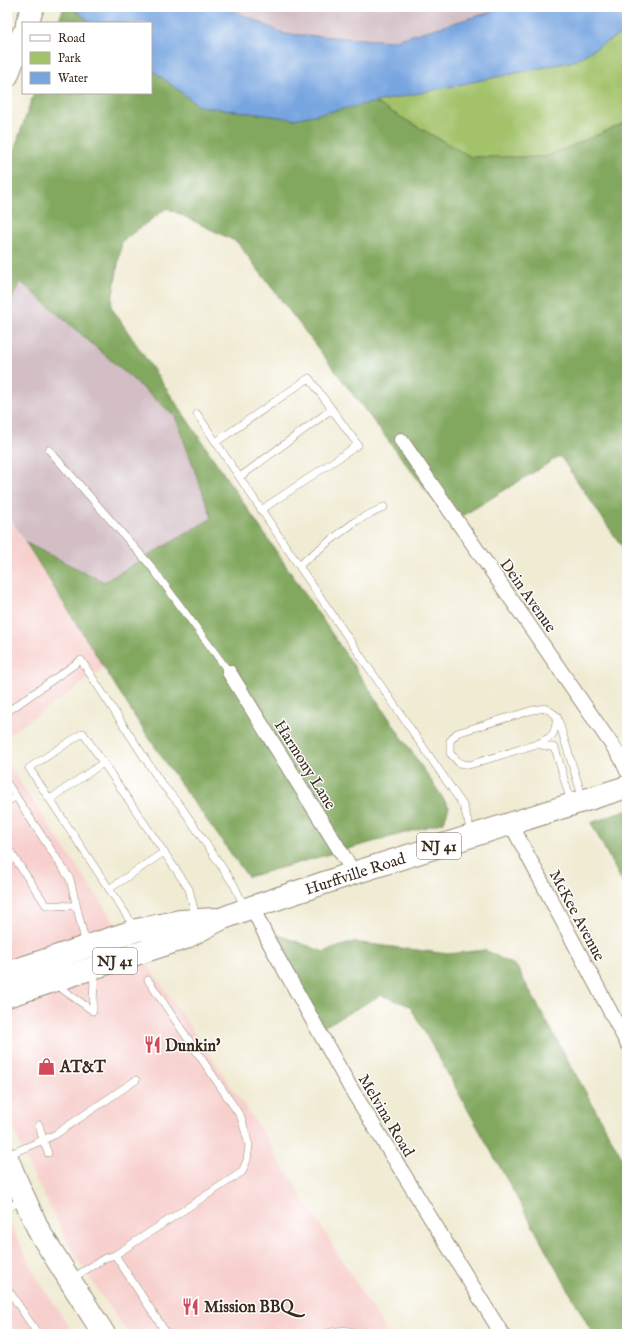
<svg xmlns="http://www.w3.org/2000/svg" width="634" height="1341" font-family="'IM FELL English',serif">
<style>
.built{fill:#f7d0ce}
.industrial{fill:#d2bec4}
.green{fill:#a3c26b;stroke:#6f7644}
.forest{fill:#82a85f;stroke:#5e693e}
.water{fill:#77a5e0;stroke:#59687f}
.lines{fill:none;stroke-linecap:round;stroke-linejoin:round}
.service-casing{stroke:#968a78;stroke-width:8}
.minor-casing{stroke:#968a78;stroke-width:16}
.primary-casing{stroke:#968a78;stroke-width:24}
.motorway-casing{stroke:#968a78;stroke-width:24}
.service{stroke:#fff;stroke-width:7}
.minor{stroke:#fff;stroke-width:14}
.primary{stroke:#fff;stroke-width:22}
.motorway{stroke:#fff;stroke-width:22}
.labels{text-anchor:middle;stroke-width:3;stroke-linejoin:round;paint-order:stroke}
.shield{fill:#fff;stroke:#766a62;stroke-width:1}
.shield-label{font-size:15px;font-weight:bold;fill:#3b2a1e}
.street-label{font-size:16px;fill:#3b2a1e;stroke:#fff}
.poi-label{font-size:16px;font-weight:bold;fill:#3b2a1e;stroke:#fff;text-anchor:start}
</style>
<rect width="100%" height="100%" fill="#fff"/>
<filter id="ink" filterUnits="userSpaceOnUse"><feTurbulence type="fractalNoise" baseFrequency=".025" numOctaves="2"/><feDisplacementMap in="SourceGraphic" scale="8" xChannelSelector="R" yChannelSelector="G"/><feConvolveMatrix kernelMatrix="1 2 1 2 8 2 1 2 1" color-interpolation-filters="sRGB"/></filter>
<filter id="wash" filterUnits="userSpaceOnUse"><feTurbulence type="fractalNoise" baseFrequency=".012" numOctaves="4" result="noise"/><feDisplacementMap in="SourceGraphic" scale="16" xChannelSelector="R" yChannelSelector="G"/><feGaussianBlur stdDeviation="0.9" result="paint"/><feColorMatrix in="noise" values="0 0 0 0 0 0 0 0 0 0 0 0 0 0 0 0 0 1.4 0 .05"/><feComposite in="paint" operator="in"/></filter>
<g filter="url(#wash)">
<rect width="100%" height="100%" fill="#f0ebd3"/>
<path class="built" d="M7 515 104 668 7 736Z
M7 763 117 926 7 962Z
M146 962 257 1124 388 1334H128L77 1259 23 1155 7 1105V1009Z
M7 1218 37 1278 74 1334H7Z"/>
<path class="industrial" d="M226 7H508L392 41 285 34Z
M21 282 175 416 212 518 104 582 26 543 7 515V307Z"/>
<path class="green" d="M627 30V122L546 157H471L374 102 574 61Z"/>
<path class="forest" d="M64 7H71L92 23H58Z
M151 69 199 106 294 119 374 102 471 157H546L627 122V554L560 456 451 523 237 242 167 208 122 241 111 307 449 807 444 822 248 877 170 769 137 720 26 543 104 582 212 518 175 416 21 282 7 307V170L34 93H151Z
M627 810V891L591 823Z
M274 933 324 952 353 942 448 954 485 950 516 966 627 1167V1334H593L410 1006 381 995 316 1031 280 966Z"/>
<path class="water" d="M71 7H226L285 34 392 41 508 7H627V30L574 61 294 119 199 106 151 69V23H92Z"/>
</g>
<g filter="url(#ink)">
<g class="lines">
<defs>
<path id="service" d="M197 414 299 566 463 805 472 834
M216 442 309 378 358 445 261 510
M49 450 150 565 229 672
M240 477 332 409
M299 566 309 557 356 521 384 507
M7 712 81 660 161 783 180 805 234 885 245 908
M537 744C553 736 554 737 557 718
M7 783 70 879 86 945
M50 799 103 763
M7 802 16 796
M571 802 555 748 537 744 469 765 459 763 450 753V741L457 733 533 710 546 708 557 716 583 799
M7 847 46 905 76 906
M109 889 164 852
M135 928 29 768 83 733 189 889 196 918
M55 984 93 1011
M93 1011 94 971
M39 1125 43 1140 56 1134 136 1080
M8 1155 43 1140 48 1153
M7 1208 23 1200
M115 1255 167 1334
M71 1279 105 1258 115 1255 242 1172 247 1160 249 1145 241 1117 148 980
M7 1288 38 1334
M324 1334C334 1331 349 1328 357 1334"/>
<path id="minor" d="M401 440 621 758 627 771
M229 672 354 873
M511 824 627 1043
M252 907 270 944 350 1087 502 1334"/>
<path id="primary" d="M7 973 137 930 180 921 216 919
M7 996 185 938 221 919 252 907 354 873 627 787
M7 1158 16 1180 40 1233 104 1334"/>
<path id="motorway" d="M27 23 33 7
M7 76 23 34"/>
</defs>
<use href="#service" class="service-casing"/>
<use href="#minor" class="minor-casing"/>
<use href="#primary" class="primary-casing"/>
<use href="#motorway" class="motorway-casing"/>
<use href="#service" class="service"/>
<use href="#minor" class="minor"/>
<use href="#primary" class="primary"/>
<use href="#motorway" class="motorway"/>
</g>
</g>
<defs>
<symbol id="restaurant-bare" viewBox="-9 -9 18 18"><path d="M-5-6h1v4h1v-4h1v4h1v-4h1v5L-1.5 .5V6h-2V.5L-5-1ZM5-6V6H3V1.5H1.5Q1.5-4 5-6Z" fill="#d1495b" stroke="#fff" stroke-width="2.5" paint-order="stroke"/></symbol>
<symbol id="shop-bare" viewBox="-9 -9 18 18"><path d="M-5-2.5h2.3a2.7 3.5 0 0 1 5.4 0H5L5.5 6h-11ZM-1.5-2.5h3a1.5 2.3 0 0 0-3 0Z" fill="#d1495b" stroke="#fff" stroke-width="2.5" paint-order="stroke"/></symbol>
</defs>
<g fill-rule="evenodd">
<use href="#restaurant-bare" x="140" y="1032" width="25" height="25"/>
<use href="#shop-bare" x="34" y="1054" width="25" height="25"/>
<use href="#restaurant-bare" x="178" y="1294" width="25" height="25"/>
</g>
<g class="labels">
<g class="shield">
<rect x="417" y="833" width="44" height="26" rx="3"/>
<rect x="93" y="948" width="44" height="26" rx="3"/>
</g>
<g class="shield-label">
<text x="439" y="851">NJ 41</text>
<text x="115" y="966">NJ 41</text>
</g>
<g class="street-label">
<text transform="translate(529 595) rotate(55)" y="6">Dein Avenue</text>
<text transform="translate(306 764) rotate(58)" y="6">Harmony Lane</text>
<text transform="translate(355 873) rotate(-18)" y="6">Hurffville Road</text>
<text transform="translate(578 915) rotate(62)" y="6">McKee Avenue</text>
<text transform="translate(387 1115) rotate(59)" y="6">Melvina Road</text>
</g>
<g class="poi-label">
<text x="165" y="1051">Dunkin'</text>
<text x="60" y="1072">AT&amp;T</text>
<text x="204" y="1312">Mission BBQ</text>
</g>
</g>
<rect width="634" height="1341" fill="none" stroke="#fff" stroke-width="24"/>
<rect x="22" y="22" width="130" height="72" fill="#ffffff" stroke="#b1aaa5"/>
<rect x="30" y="35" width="20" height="6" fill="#ffffff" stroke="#b1aaa5"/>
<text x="58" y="42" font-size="12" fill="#3b2a1e">Road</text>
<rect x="30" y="52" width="20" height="12" fill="#a3c26b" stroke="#b1aaa5"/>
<text x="58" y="62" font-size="12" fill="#3b2a1e">Park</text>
<rect x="30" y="72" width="20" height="12" fill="#77a5e0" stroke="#b1aaa5"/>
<text x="58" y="82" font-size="12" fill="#3b2a1e">Water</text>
</svg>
